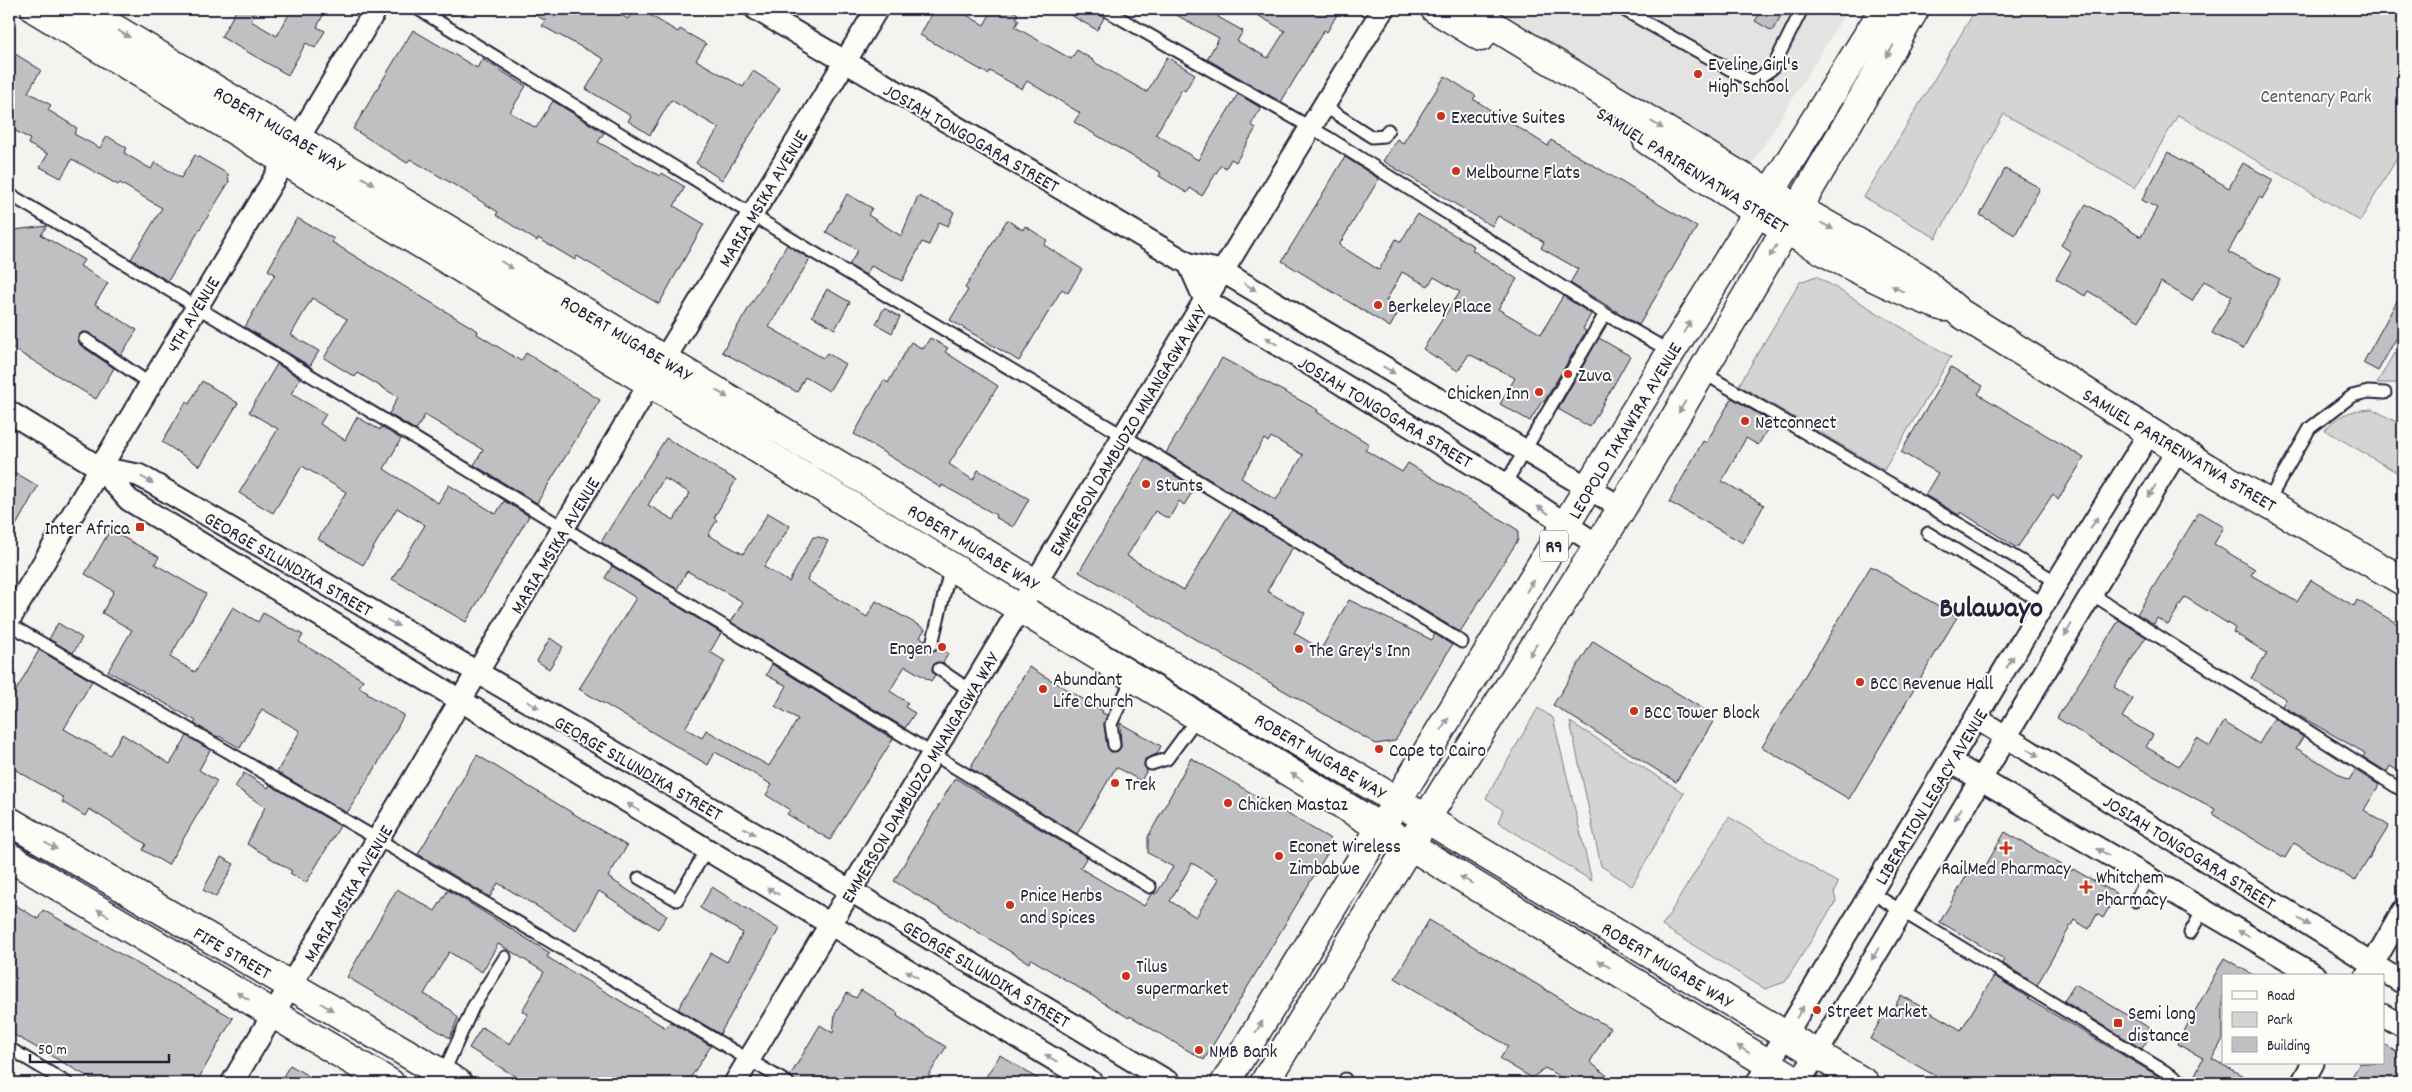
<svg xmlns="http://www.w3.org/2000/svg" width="2412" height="1092" font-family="Dekko,sans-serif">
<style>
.built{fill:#e4e3e2}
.green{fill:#d5d4d5;stroke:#7c7b88}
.building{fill:#c0bfc2;stroke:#22223b;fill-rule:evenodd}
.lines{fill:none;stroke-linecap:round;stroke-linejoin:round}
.service-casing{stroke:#22223b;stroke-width:15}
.minor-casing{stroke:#22223b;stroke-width:25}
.tertiary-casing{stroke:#22223b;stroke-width:31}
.secondary-casing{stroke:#22223b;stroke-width:31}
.trunk-casing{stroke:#22223b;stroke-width:31}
.service{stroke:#fdfcf7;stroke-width:11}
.minor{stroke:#fdfcf7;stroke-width:21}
.tertiary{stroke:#fdfcf7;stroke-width:28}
.secondary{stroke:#fdfcf7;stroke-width:28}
.trunk{stroke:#fdfcf7;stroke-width:28}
.oneway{fill:#9a9aa2}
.poi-dot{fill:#c8321e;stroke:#fdfcf7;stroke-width:2}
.labels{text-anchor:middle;stroke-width:4;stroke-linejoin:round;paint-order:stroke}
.shield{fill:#fdfcf7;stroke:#646373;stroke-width:1}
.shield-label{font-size:18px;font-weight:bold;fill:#22223b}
.poi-label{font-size:19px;fill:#22223b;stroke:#fdfcf7;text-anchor:start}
.park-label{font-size:19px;fill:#585769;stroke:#fdfcf7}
.street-label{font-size:19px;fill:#22223b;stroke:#fdfcf7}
.town-label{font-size:29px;font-weight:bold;fill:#22223b;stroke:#fdfcf7}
</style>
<rect width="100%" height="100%" fill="#f4f3ef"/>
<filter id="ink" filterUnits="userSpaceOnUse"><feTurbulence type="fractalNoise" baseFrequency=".02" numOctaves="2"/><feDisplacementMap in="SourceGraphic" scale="10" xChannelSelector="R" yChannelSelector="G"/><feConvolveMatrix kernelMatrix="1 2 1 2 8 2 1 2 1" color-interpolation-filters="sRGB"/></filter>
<g filter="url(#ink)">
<path class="built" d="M1477 9H1848L1749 169Z"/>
<path class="green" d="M1976 9H2403V148L2360 221 2178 115 2135 188 2004 114 1936 238 1864 197Z
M1816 276 1951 357 1884 470 1739 385 1800 282Z
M2394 353 2403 358V383H2377Z
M2373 409 2403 426V476L2325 430C2338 414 2352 410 2373 409Z
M1538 708 1553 718 1592 881 1498 822 1503 810 1486 798Z
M1570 722 1684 793 1632 886 1601 866Z
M1729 817 1838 883 1834 893 1836 901 1785 982 1765 989 1662 926Z"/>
<path class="building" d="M237 9H258L251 21 277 36 292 9H326L317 27 325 31 315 48 306 43 288 75 221 37Z
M525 9H611L628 19 634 9H640L678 32 680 29 706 44 696 60 743 87 753 71 780 88 722 180 696 163 719 128 671 100 650 135 628 121 631 116 586 89 604 59 542 26 546 21Z
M935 9H956L984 25 993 9H1009L1018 14 1016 18 1019 20 1015 27 1071 59 1077 50 1093 60 1092 61 1147 92 1167 57 1195 74 1185 91 1182 89 1156 134 1198 160 1238 94 1261 108 1251 125 1256 128 1236 162 1231 159 1226 168 1221 165 1202 196 1190 188 1187 193 1159 176 1161 173 1074 122 1080 113 1027 81 1022 89 990 71 988 74 920 35Z
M1060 9H1097L1098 13 1104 18 1097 30Z
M1165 9H1222L1218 17 1243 31 1237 41 1268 58 1285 31 1247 9H1340L1327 32 1324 30 1281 102 1207 59 1219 38Z
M1763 9H1785L1772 31 1755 21Z
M413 30 477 68 482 59 526 86 510 112 536 128 553 101 604 133 598 142 660 176 662 173 685 187 674 206 704 224 659 304 577 256 575 260 538 238 537 241 496 215 498 212 463 190 410 159 407 163 353 129Z
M9 50 41 70 28 92 51 105 48 110 77 128 74 134 100 148 107 136 127 148 124 153 151 169 155 162 181 178 195 155 228 174 229 182 168 281 131 259 162 208 120 183 118 185 72 159 61 178 40 167 48 154 28 144 30 139 12 129 17 120 9 115Z
M1445 76 1476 96 1473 99 1548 146 1551 140 1697 227 1639 325 1570 283 1578 269 1541 248 1544 242 1498 216 1492 226 1383 161 1397 139 1403 143Z
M2168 152 2229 188 2243 163 2273 180 2262 199 2259 197 2228 252 2280 279 2243 349 2212 333 2232 296 2204 281 2192 301 2161 282 2139 321 2088 291 2085 296 2056 279 2071 252 2061 245 2086 204 2141 237 2157 208 2142 200Z
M1345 157 1379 179 1339 245 1379 270 1396 239 1401 242 1417 214 1474 246 1472 250 1517 279 1498 309 1541 334 1563 296 1591 314 1583 329 1586 331 1544 402 1542 401 1530 421 1500 404 1515 378 1469 354 1458 371 1423 349 1460 292 1434 277 1428 286 1402 272 1386 301 1400 309 1390 327 1282 261Z
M2005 169 2040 188 2015 235 1980 215Z
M847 194 872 208 868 215 901 236 918 196 954 212 948 226 939 222 929 245 922 242 902 281 871 266 866 275 849 265 858 250 826 232Z
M297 218 334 239 332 242 374 268 478 331 477 334 521 361 526 353 600 400 537 503 474 465 483 450 425 415 416 430 389 414 398 397 358 373 355 377 324 358 347 319 312 298 291 335 319 351 310 366 245 327 275 274 268 270Z
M1007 220 1023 230 1025 226 1047 240 1044 245 1082 269 1068 293 1062 289 1019 361 950 320 968 290 965 288Z
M47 226 41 235 84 260 80 266 108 283 95 304 137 330 121 355 89 333 82 332 79 335 80 345 114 368 96 399 9 346V239L14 230Z
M787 245 810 259 769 327 823 358 827 353 845 364 829 391 805 377 797 392 722 352Z
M827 289 850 302 835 329 812 316Z
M2403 290V326L2378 371 2363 363Z
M884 308 900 317 892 333 876 324Z
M930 338 948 348 945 352 998 386 949 464 973 480 978 470 1029 499 1013 527 995 517 996 515 942 485 941 488 854 434 884 380 888 383 911 342 923 349Z
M1599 338 1630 356 1590 427 1558 409Z
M1222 358 1318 410 1317 412 1369 444 1365 450 1402 472 1408 463 1518 530V540L1460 632 1166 453ZM1271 437 1303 455 1276 500 1241 478 1264 439 1268 442Z
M277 364 300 378 291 394 326 414 320 424 345 440 357 417 380 430 381 427 401 439 384 469 438 503 449 485 496 514 504 501 529 516 466 622 392 579 425 525 397 508 363 565 318 539 346 492 302 466 273 513 239 493 278 429 249 412Z
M1951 367 1983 386 1978 394 2084 458 2058 500 2053 494 2017 548 1961 512 1959 515 1925 495 1938 473 1901 452Z
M202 381 238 403 200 466 162 442 186 402 189 404Z
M1732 398 1772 422 1758 445 1746 438 1722 481 1764 505 1743 543 1669 502 1703 441 1706 443Z
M666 438 736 480 714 518 717 520 708 535 743 554 768 513 790 526 764 567 789 582 813 537H819L828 541 807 580 867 617 876 601 925 629 920 637 925 640 927 650 934 651 938 647 948 653 943 663 936 662 933 665 932 672 935 675 931 681 905 666 897 679 890 691 908 703 905 707 915 713 905 728 731 622 743 602 687 571 677 589 601 542ZM664 478 690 493 674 520 648 505Z
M1146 458 1195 488 1184 505 1179 501 1169 519 1155 511 1127 556 1184 590 1232 510 1293 547 1267 591 1305 613 1294 633 1321 649 1349 600 1432 640 1435 634 1452 645 1395 741 1376 744 1079 572Z
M9 469 38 486 9 538Z
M2199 512 2224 527 2214 544 2255 569 2251 575 2297 602 2311 580 2354 606 2357 600 2403 627V774L2390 766 2387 772 2363 757 2365 753 2282 706 2286 699 2251 678 2267 653 2233 632 2235 628 2185 597 2168 625 2157 618 2154 624 2137 614Z
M110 530 159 557 155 564 206 594 170 657 195 672 233 607 258 622 263 613 303 635 299 642 363 680 359 687 368 692 367 694 404 715 376 767 347 813 277 772 300 731 262 709 240 748 219 736 218 737 194 724 196 721 108 671 132 630 102 613 114 591 85 574Z
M612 566 721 633 710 652 725 661 685 728 702 738 706 730 769 766 798 719 775 706 787 686 766 675 772 664 893 739 830 840 787 814 790 810 766 795 772 785 751 772 715 752 708 765 579 689 636 598 605 578Z
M1871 566 1957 617 1849 799 1762 747Z
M2119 620 2146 637 2114 687 2133 699 2122 717 2153 735 2146 747 2179 766 2197 738 2210 746 2224 722 2259 744 2274 718 2303 737 2296 748 2349 780 2355 770 2379 785 2364 810 2389 826 2355 881 2294 843 2285 858 2212 814 2215 809 2135 766 2057 718Z
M58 623 82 638 73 653 49 639Z
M550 638 563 647 549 669 537 661Z
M1593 641 1716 717 1676 782 1553 705Z
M39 650 92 681 64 729 110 755 122 734 170 764 187 736 210 750 199 770 217 781 168 865 143 850 146 844 89 809 85 816 62 802 64 798 9 766V703Z
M1029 667 1103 711 1102 713 1107 715 1104 725 1107 746 1111 752 1118 751 1121 747 1120 723 1161 746 1157 754 1145 759 1144 766 1147 770 1141 781 1116 767 1077 834 970 768Z
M477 755 627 846 608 877 667 916 658 929 599 891 576 930 498 883 490 897 418 854Z
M1191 758 1329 838 1331 842V847L1204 1060 1130 1016 1129 1018 1031 959 1029 963 894 881 955 778 1087 857 1080 868 1144 906 1151 894 1157 893 1173 867 1148 853V837ZM1192 863 1219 879 1196 917 1170 901Z
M244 773 268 788 270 785 340 826 306 883 290 873 292 871 247 844 265 807 235 787Z
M2005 832 2072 871 2073 869 2117 894 2103 918 2097 914 2089 929 2074 920 2037 985 2002 963 2004 959 1940 922 1972 866 1982 872Z
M221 857 234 864 216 897 203 890Z
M712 887 779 929 720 1034 678 1009 711 953 727 962 743 933 700 908Z
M397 889 435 911 448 890 550 953 547 957 666 1028 670 1022 711 1046 687 1083H526L469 1048 482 1027 510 1044 528 1014 522 1011 544 972 509 950 498 944 482 972 449 952 424 994 451 1010 458 1018 450 1038 347 977Z
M9 901 38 919 43 910 233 1018 196 1083H99L9 1032Z
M1429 920 1610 1028 1590 1062 1616 1083H1571L1545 1068 1532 1078 1500 1059 1508 1046 1395 978Z
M2224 958 2255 976H2223V1039L2212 1059 2256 1083H2191L2203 1058 2177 1044Z
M1994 976 2029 998 2028 999 2170 1083H1948L1870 1039 1886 1010 1891 1013 1901 995 1961 1030Z
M2075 984 2153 1030 2142 1049 2064 1001Z
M861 990 898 1013 897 1016 946 1047 924 1083H795L790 1076 820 1025 833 1033 835 1014 847 993 856 998Z
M2383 1044 2403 1056V1083H2348L2360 1063H2383Z
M1000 1055 1044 1083H982Z
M290 1065 320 1083H279Z"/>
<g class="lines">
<defs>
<path id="service" d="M418 9 806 248 1139 445 1462 642
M1104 9 1329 138 1605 314 1671 352
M1622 9 1747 79 1754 81 1772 69 1802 9
M1324 106 1372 137 1384 136 1388 130
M9 194 564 528 1150 887
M85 339 150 384
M1702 372 2057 582
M1505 484 1605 314
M2267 503 2310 428 2352 396 2368 392 2385 393
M1928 533 2044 604
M2090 593 2403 791
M9 624 379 840 788 1083
M932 644 951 566
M939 669 971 691
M1114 745 1111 724 1133 677
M1151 764 1167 759 1198 717
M639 878 677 900 706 851
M1872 893 2184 1083
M2135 901 2148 878
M2190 933 2203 910
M9 1048 67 1083
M443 1074 473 1007 505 957
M1343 1083 1345 1079"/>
<path id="minor" d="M756 9 1189 264 1222 271 1622 508
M1189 264 1205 300 1505 484 1599 546
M9 412 100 468 129 500 1093 1083
M100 468 138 475 144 478 808 865 1170 1083
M9 620 376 9
M1976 718 2403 983
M1951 762 2316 976
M2366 976 2403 911
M2383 1015 2403 1026
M232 1083 650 383 877 9
M735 1083 1205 300 1383 9
M1757 1083 2057 582 2150 432
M1799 1083 2178 449
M2302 1083 2313 1063"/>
<path id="tertiary" d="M1435 9 1481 37
M1466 9 1739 175 1917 276 1960 313 2207 468 2403 581
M1647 140C1739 201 1840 270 1944 307
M9 821 458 1083
M9 857 390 1083"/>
<path id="secondary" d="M35 9 1800 1083
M82 9 1865 1083"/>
<path id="trunk" d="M1225 1083 1671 352 1884 9
M1264 1083 1450 780 1622 508 1915 9"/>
</defs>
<use href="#service" class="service-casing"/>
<use href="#minor" class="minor-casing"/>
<use href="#tertiary" class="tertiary-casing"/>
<use href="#secondary" class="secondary-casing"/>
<use href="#trunk" class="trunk-casing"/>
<use href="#service" class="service"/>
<use href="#minor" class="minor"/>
<use href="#tertiary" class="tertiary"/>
<use href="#secondary" class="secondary"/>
<use href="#trunk" class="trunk"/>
</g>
<defs><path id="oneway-solid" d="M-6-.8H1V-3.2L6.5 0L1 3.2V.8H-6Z" transform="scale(1.25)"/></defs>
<g class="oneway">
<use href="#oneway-solid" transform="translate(124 34) rotate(31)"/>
<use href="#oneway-solid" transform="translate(1890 51) rotate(121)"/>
<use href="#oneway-solid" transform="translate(1657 125) rotate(31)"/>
<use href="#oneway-solid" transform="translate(368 181) rotate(31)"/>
<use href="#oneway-solid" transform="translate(1827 226) rotate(29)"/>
<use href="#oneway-solid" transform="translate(1773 251) rotate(120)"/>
<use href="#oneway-solid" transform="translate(507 265) rotate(31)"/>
<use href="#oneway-solid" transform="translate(1250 287) rotate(31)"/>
<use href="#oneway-solid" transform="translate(1898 289) rotate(-152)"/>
<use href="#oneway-solid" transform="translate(1687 327) rotate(-58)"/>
<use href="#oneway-solid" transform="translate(1271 341) rotate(-149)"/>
<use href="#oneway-solid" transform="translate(1389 370) rotate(31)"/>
<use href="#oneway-solid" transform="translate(722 394) rotate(31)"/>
<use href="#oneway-solid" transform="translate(1682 407) rotate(120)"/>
<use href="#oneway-solid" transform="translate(147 480) rotate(30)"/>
<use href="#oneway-solid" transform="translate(2152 491) rotate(121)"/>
<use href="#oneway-solid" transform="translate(1543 510) rotate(-146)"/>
<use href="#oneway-solid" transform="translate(2094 523) rotate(-58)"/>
<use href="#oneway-solid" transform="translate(1530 586) rotate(-58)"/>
<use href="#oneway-solid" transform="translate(393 623) rotate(30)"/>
<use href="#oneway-solid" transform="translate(2068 630) rotate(121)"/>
<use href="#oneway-solid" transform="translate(1533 650) rotate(122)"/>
<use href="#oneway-solid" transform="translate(2010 662) rotate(-59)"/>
<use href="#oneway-solid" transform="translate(533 705) rotate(30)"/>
<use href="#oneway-solid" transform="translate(1445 724) rotate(-58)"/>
<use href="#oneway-solid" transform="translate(2033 753) rotate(32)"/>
<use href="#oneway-solid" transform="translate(1297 777) rotate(-149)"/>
<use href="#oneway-solid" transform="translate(633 807) rotate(-149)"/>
<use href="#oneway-solid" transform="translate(1958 814) rotate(121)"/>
<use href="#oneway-solid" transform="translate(749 831) rotate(30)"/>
<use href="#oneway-solid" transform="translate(51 846) rotate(30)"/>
<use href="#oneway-solid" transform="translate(2103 852) rotate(-150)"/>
<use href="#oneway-solid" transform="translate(1466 880) rotate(-149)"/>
<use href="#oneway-solid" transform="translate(773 891) rotate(-149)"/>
<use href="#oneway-solid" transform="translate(103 913) rotate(-149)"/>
<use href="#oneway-solid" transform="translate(2304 922) rotate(32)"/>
<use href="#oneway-solid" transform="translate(2244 934) rotate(-150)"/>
<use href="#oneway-solid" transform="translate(1875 954) rotate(120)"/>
<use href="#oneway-solid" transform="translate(1604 964) rotate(-149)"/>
<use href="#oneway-solid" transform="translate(912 974) rotate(-149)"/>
<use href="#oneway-solid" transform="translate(243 996) rotate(-149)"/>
<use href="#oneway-solid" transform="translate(327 1007) rotate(30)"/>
<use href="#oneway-solid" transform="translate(1800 1012) rotate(-59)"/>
<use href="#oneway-solid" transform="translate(1259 1027) rotate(-58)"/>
<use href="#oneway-solid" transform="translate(1743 1049) rotate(-148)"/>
<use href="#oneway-solid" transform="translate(1051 1058) rotate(-149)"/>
</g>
</g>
<g class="poi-dot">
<circle cx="1698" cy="74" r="5"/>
<circle cx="1441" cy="116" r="5"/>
<circle cx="1456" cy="171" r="5"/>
<circle cx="1378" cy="305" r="5"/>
<circle cx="1568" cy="374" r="5"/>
<circle cx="1539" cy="392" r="5"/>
<circle cx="1745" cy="421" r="5"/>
<circle cx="1146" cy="484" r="5"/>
<rect x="135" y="522" width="10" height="10" rx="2.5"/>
<circle cx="942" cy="647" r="5"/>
<circle cx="1299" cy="649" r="5"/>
<circle cx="1860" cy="682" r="5"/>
<circle cx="1043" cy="689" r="5"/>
<circle cx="1634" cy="711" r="5"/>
<circle cx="1379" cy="749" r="5"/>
<circle cx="1115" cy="783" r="5"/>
<circle cx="1228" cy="803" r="5"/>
<path d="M2003.5 840.5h5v5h5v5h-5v5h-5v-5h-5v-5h5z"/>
<circle cx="1279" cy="856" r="5"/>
<path d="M2083.5 879.5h5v5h5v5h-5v5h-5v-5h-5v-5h5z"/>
<circle cx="1010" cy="905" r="5"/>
<circle cx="1126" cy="976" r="5"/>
<circle cx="1817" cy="1010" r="5"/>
<rect x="2113" y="1018" width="10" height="10" rx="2.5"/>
<circle cx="1199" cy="1050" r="5"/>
</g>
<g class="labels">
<rect class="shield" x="1540" y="530.5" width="28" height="31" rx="4"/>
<g class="shield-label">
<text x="1554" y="552">R9</text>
</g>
<g class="poi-label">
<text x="1708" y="70">Eveline Girl's<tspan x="1708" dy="22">High School</tspan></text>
<text x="1451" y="123">Executive Suites</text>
<text x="1466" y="178">Melbourne Flats</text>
<text x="1388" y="312">Berkeley Place</text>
<text x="1578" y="381">Zuva</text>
<text x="1529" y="399" text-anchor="end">Chicken Inn</text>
<text x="1755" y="428">Netconnect</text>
<text x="1156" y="491">Stunts</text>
<text x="130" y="534" text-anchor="end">Inter Africa</text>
<text x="932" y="654" text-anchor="end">Engen</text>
<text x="1309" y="656">The Grey's Inn</text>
<text x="1053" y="685">Abundant<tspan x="1053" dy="22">Life Church</tspan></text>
<text x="1870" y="689">BCC Revenue Hall</text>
<text x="1644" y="718">BCC Tower Block</text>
<text x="1389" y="756">Cape to Cairo</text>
<text x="1125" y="790">Trek</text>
<text x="1238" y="810">Chicken Mastaz</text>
<text x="1289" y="852">Econet Wireless<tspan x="1289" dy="22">Zimbabwe</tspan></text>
<text x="2006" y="874" text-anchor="middle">RailMed Pharmacy</text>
<text x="2096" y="883">Whitchem<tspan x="2096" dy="22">Pharmacy</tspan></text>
<text x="1020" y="901">Pnice Herbs<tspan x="1020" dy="22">and Spices</tspan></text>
<text x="1136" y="972">Tilus<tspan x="1136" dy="22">supermarket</tspan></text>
<text x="1827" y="1017">Street Market</text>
<text x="2128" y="1019">Semi long<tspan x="2128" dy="22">distance</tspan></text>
<text x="1209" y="1057">NMB Bank</text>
</g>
<g class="park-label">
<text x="2316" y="102">Centenary Park</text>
</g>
<g class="street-label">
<text transform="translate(280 128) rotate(31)" y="7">ROBERT MUGABE WAY</text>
<text transform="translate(972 137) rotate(30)" y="7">JOSIAH TONGOGARA STREET</text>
<text transform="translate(1693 169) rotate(32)" y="7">SAMUEL PARIRENYATWA STREET</text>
<text transform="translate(762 198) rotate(-59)" y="7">MARIA MSIKA AVENUE</text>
<text transform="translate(192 314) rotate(-59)" y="7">4TH AVENUE</text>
<text transform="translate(627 337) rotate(31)" y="7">ROBERT MUGABE WAY</text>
<text transform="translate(1386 411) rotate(31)" y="7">JOSIAH TONGOGARA STREET</text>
<text transform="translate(1127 430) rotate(-59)" y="7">EMMERSON DAMBUDZO MNANGAGWA WAY</text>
<text transform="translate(1624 430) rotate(-59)" y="7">LEOPOLD TAKAWIRA AVENUE</text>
<text transform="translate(2180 449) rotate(31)" y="7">SAMUEL PARIRENYATWA STREET</text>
<text transform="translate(554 545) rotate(-59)" y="7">MARIA MSIKA AVENUE</text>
<text transform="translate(974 546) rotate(31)" y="7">ROBERT MUGABE WAY</text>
<text transform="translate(289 563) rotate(30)" y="7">GEORGE SILUNDIKA STREET</text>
<text transform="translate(1321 755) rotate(31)" y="7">ROBERT MUGABE WAY</text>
<text transform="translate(639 767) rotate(30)" y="7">GEORGE SILUNDIKA STREET</text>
<text transform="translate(919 777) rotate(-59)" y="7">EMMERSON DAMBUDZO MNANGAGWA WAY</text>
<text transform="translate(1930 796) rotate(-59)" y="7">LIBERATION LEGACY AVENUE</text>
<text transform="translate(2190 851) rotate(32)" y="7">JOSIAH TONGOGARA STREET</text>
<text transform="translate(347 893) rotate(-59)" y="7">MARIA MSIKA AVENUE</text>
<text transform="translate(233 952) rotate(30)" y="7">FIFE STREET</text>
<text transform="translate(1668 964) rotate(31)" y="7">ROBERT MUGABE WAY</text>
<text transform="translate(987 973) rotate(31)" y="7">GEORGE SILUNDIKA STREET</text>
</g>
<g class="town-label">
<text x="1991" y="616">Bulawayo</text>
</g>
</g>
<rect width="2412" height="1092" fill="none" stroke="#fdfcf7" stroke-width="30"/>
<rect x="15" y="15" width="2382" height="1062" fill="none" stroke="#22223b" stroke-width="2" filter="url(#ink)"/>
<rect x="2222" y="974" width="162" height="90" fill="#fdfcf7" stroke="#a5a5ac"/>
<rect x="2232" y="991" width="25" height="8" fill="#fdfcf7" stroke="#a5a5ac"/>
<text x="2267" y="1000" font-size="15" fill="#22223b">Road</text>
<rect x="2232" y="1012" width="25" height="15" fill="#d5d4d5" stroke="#a5a5ac"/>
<text x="2267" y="1024" font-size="15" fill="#22223b">Park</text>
<rect x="2232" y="1037" width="25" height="15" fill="#c0bfc2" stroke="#a5a5ac"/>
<text x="2267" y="1050" font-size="15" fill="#22223b">Building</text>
<path d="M30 1054v8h139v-8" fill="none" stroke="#22223b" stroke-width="2.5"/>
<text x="38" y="1054" font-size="15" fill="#22223b" stroke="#fdfcf7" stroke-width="4" paint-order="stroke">50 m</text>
</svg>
